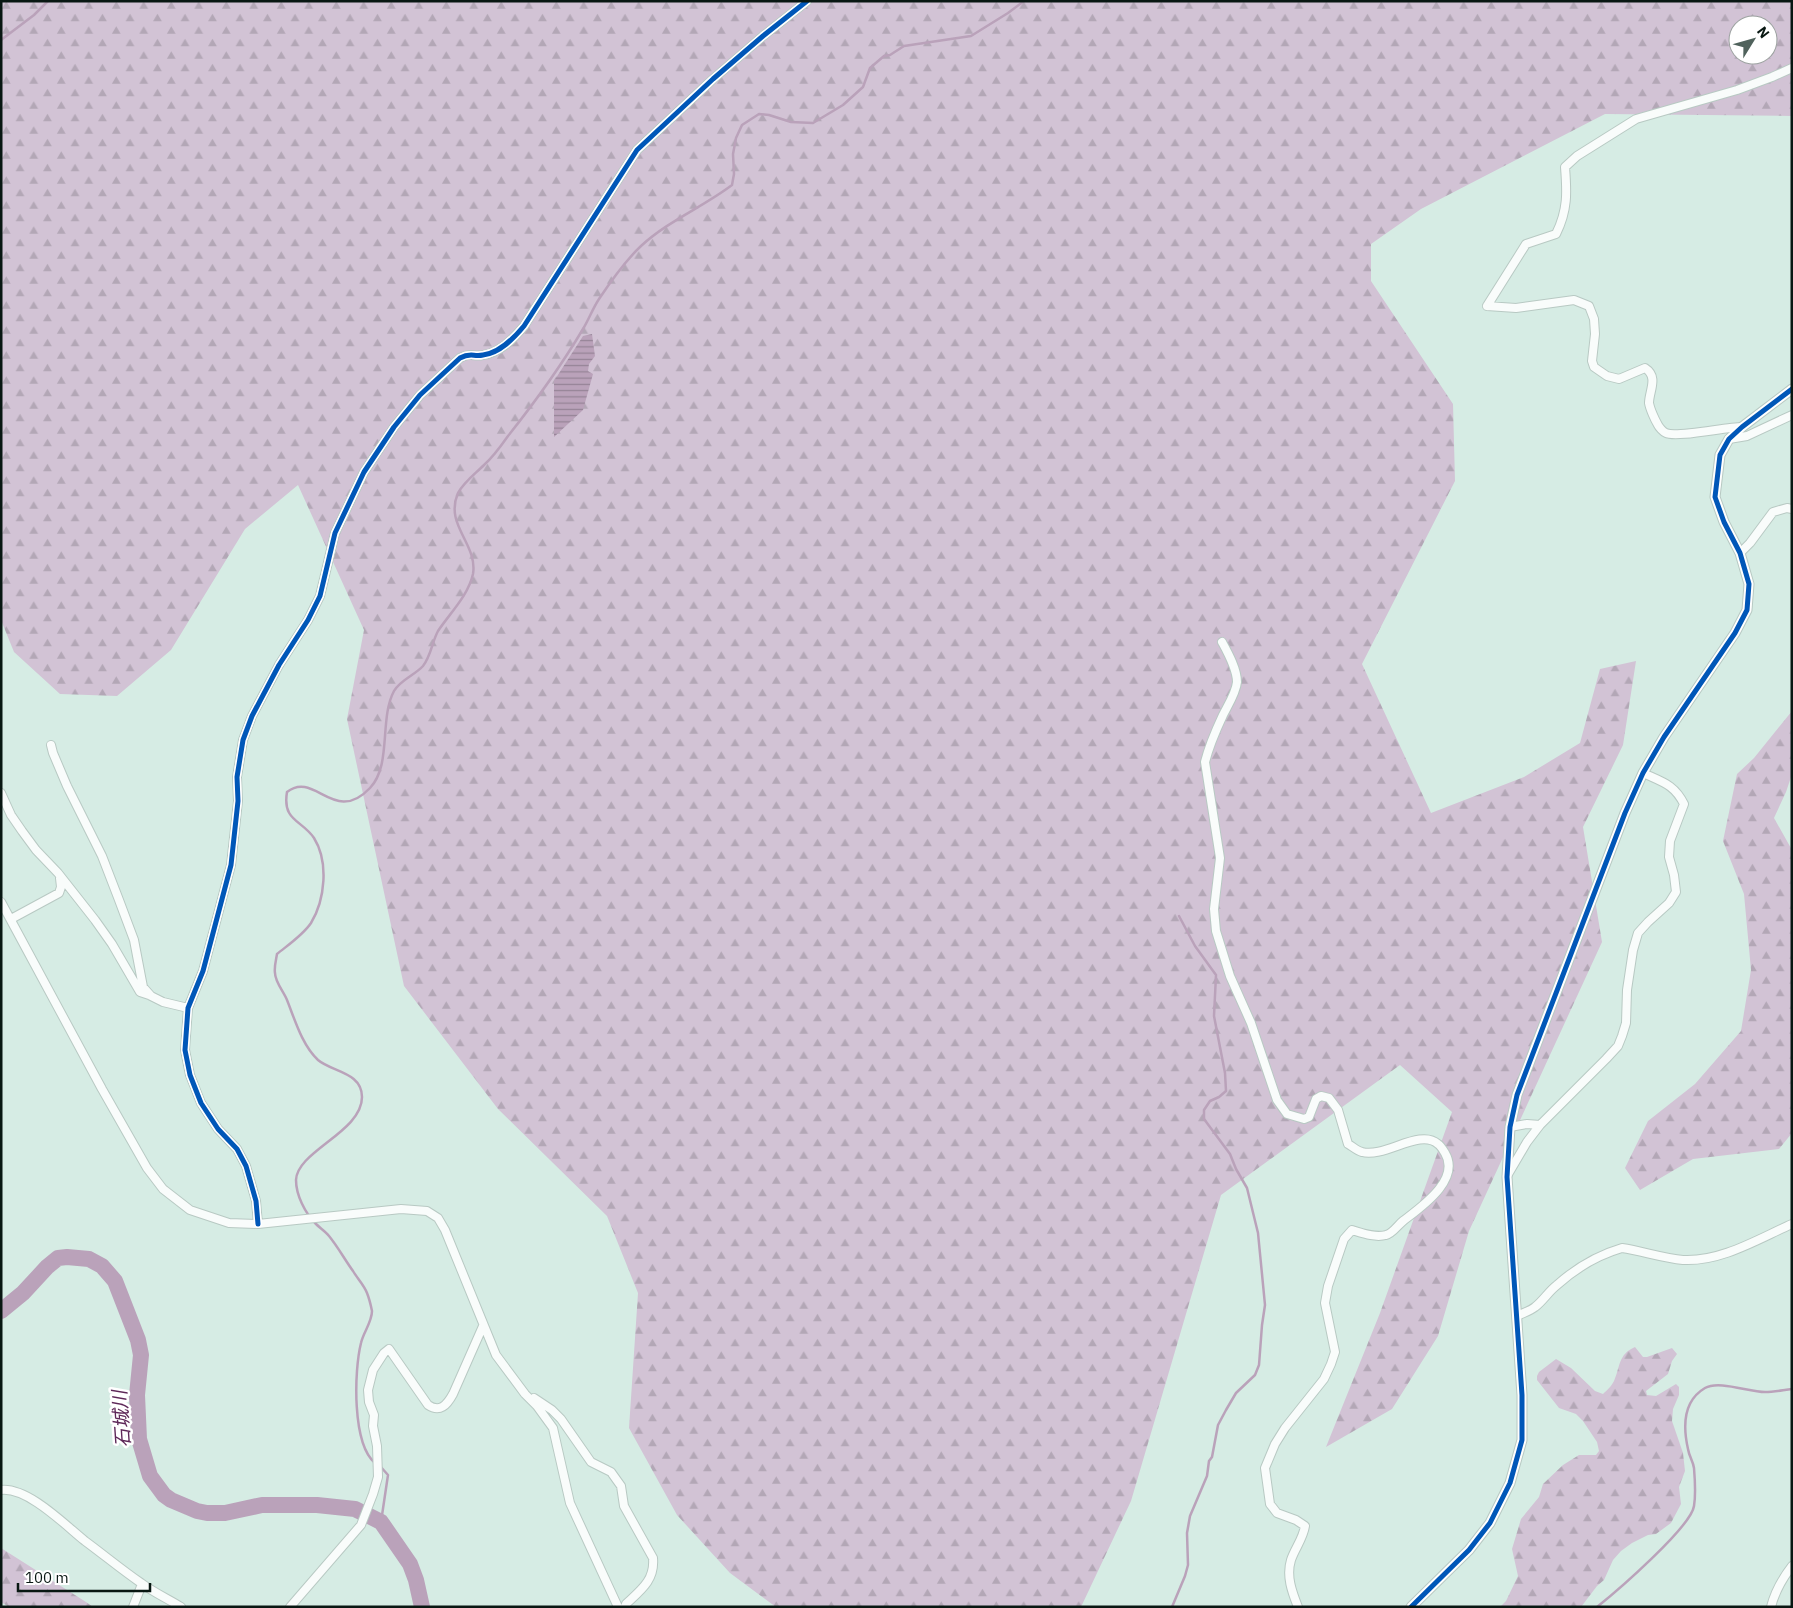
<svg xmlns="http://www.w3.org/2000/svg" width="1793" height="1608" font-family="'IBM Plex Sans','Noto Sans JP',sans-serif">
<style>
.forest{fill:url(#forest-firs);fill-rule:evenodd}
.water{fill:url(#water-rules)}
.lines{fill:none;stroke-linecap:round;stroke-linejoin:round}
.stream{stroke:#baa2ba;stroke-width:2.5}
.river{stroke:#baa2ba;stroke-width:16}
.minor-casing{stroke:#b8c9c3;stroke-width:10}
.tertiary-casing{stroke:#b8c9c3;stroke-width:11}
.minor{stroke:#f9fcfb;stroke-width:8}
.tertiary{stroke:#f9fcfb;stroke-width:9}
.cycleway-casing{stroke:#fff;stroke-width:8}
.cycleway{stroke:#0057b8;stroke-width:5}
.labels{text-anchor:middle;stroke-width:5;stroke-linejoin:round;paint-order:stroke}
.water-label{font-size:19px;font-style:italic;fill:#5d2758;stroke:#fff}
</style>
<defs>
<pattern id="forest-firs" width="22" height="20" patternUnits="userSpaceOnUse" patternTransform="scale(1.25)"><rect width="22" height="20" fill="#d2c3d5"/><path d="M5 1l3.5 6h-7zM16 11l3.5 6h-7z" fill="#b3a7b6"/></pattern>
<pattern id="water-rules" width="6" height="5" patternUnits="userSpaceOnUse" patternTransform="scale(1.25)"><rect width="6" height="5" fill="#baa2ba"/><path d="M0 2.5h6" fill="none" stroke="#958396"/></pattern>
</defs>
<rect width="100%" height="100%" fill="#d6ece4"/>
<path class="forest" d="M1 1H1792V116L1605 114 1421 209 1371 244V281L1453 404 1455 481 1362 664 1431 813 1524 777 1580 743 1600 669 1636 661 1623 745 1583 827 1602 942 1469 1231 1438 1336 1392 1409 1326 1447 1380 1313 1452 1112 1400 1065 1221 1195 1131 1501 1081 1607H776L730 1573 677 1515 629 1428 638 1293 607 1216 498 1109 404 986 347 719 364 630 298 485 245 529 171 650 117 696 60 694 14 652 1 620ZM1738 25H1768V55H1738Z
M1792 711V774L1786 792 1774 818 1792 850V1133L1779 1149 1693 1159 1640 1190 1625 1168 1648 1121 1695 1084 1741 1031 1751 970 1744 894 1723 841 1737 774 1754 758Z
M1635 1347 1643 1357H1647L1672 1348 1677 1354 1672 1361 1668 1374 1646 1391 1647 1395 1656 1396 1676 1384 1679 1387V1395L1673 1409 1672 1421 1683 1453 1685 1471 1679 1487 1681 1504 1671 1523 1656 1534 1648 1535 1632 1543 1621 1551 1613 1560 1604 1580 1597 1586 1581 1607H1500L1506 1601 1518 1576 1512 1549 1521 1519 1539 1497 1543 1484 1563 1465 1579 1455H1596L1599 1451 1597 1442 1583 1421 1576 1414 1559 1408 1537 1380V1376L1539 1372 1556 1359 1571 1368 1595 1391 1603 1394C1607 1390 1611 1387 1614 1381 1620 1368 1618 1354 1635 1347Z
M1 1548 86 1602 93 1607H9L1 1602Z"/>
<path class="water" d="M592 334 595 356 589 364 588 371 593 374 583 410 554 437V381L583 336Z"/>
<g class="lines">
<path class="stream" d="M1 40 34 15 48 1
M375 1463C352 1444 354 1371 361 1343 363 1333 372 1322 372 1311 371 1306 369 1298 367 1293 364 1285 357 1278 353 1271 345 1260 338 1247 329 1236 325 1231 320 1228 316 1224 305 1213 296 1195 296 1180 297 1151 362 1132 362 1097 362 1072 332 1072 318 1060 302 1045 295 1020 287 1000 284 992 275 982 275 973 274 967 276 960 277 954 288 945 303 935 311 923 325 900 329 862 314 838 302 820 282 821 287 792 315 770 334 826 370 788 392 765 379 719 394 691 400 680 415 675 423 666 431 656 432 642 438 631 450 613 468 596 473 574 478 544 444 525 458 493 464 482 475 474 484 465 493 457 501 446 508 436 535 402 561 366 583 329 589 319 593 308 599 299 611 281 625 261 641 246 668 221 703 207 732 185L734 174 733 154 736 138 742 125 759 114 769 115 791 122 813 123 843 105 863 87 870 68 884 56 890 55 904 46 971 36 1008 13 1024 1
M380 1466 388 1475 381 1522
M1172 1607 1185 1576 1188 1565 1187 1533 1190 1516 1207 1476 1209 1461 1212 1457 1218 1425 1226 1410 1236 1393 1255 1375 1259 1365 1262 1325 1265 1305 1258 1233 1247 1188 1236 1169 1230 1154 1204 1119V1110L1210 1101 1219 1097 1226 1091 1225 1073 1214 1016 1216 975 1195 946 1179 916
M1597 1607C1617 1591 1691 1527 1694 1506 1696 1494 1695 1480 1694 1468 1693 1461 1689 1456 1688 1449 1683 1427 1683 1401 1705 1388 1719 1380 1749 1392 1765 1392 1774 1392 1783 1390 1792 1389"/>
<path class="river" d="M1 1311 23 1293 47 1267 58 1258 67 1257 89 1259 102 1266 115 1281 138 1340 141 1355 137 1395 139 1439 150 1476 164 1495 171 1500 197 1511 207 1513H225L262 1505H317L355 1509 381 1522 410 1564 416 1580 422 1607"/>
<defs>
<path id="minor" d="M1487 306 1526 244 1556 234C1568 210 1567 192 1565 167L1577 156 1636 119 1737 90 1772 77 1792 68
M1487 306 1516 308 1574 300 1589 306 1594 319 1595 334 1592 361 1594 367 1607 376 1619 379 1645 368C1659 377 1649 391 1649 403 1650 409 1655 420 1658 425 1659 427 1663 432 1666 433 1676 438 1726 427 1742 427
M1729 439 1747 436 1792 415
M1740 553 1750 543 1773 512 1787 508 1792 509
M1222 642C1228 653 1237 669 1237 682 1236 693 1228 705 1223 715 1216 730 1209 746 1205 762L1220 858 1214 909 1216 931 1230 976 1251 1023 1277 1100 1287 1114 1304 1119 1309 1117 1316 1099 1321 1096 1329 1098 1338 1110 1348 1144C1352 1146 1357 1151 1362 1152 1385 1158 1420 1128 1438 1144 1441 1146 1443 1150 1445 1153 1461 1180 1421 1207 1403 1221 1398 1225 1392 1234 1386 1235 1375 1238 1362 1233 1352 1230L1344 1239 1328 1286 1325 1303 1335 1352 1331 1364 1324 1379 1285 1428 1275 1444 1265 1468 1270 1504 1277 1513 1296 1520 1305 1526C1303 1539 1295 1548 1291 1560 1286 1576 1292 1592 1298 1607
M51 745 53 753 67 786 102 856 119 900 134 940 143 987 151 996 163 1002 188 1008
M1 793 11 815 22 831 36 850 58 873 95 920 112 944 140 992 149 995
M1 902 102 1089 147 1168 163 1189 190 1210 229 1223 258 1224 401 1209 427 1211 438 1218 445 1230 496 1355 525 1394 537 1406 553 1428 570 1503 618 1607
M11 919 59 893 61 887 60 878
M1510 1127 1527 1124 1540 1125
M1507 1176 1527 1142 1540 1125 1606 1059 1618 1046 1622 1036 1626 1023 1627 990 1633 950 1638 933 1648 922 1669 903 1676 892 1674 875 1669 857 1670 841 1684 804C1674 784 1662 782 1643 773
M258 1224 256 1201 246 1166 237 1149 218 1129 201 1103 190 1075 185 1050 188 1008 203 971 231 865 238 801 237 777 243 740 252 716 279 665 308 620 320 596 335 533 364 472 394 427 420 395 460 358C471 352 473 357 483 355 500 353 514 338 524 326L637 150 713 79 763 36 807 1
M1517 1316C1523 1313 1530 1311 1535 1307 1543 1301 1549 1291 1557 1285 1576 1268 1598 1255 1622 1248 1642 1251 1663 1258 1683 1260 1721 1262 1758 1239 1792 1224
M534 1398 552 1410 561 1419 591 1462 611 1472 621 1486 624 1506 653 1558C655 1580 641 1590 626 1604L625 1607
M1 1490C28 1487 65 1525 85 1541 104 1555 122 1570 141 1583 153 1592 168 1599 181 1607
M133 1607 142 1584
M290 1607 361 1525 373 1494 378 1477 377 1446 373 1426 374 1415 369 1402 368 1390 373 1370 384 1353 389 1349 428 1405C440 1413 447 1405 453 1394L483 1326
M1771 1607C1775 1591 1782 1579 1792 1566"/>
<path id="tertiary" d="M1411 1607 1469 1550 1490 1523 1510 1483 1522 1440V1395L1507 1177 1510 1127 1517 1095 1625 813 1643 773 1664 737 1735 633 1747 610 1749 584 1740 553 1724 522 1715 497 1720 455 1729 439 1742 427 1792 389"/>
</defs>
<use href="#minor" class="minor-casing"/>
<use href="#tertiary" class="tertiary-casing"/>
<use href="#minor" class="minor"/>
<use href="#tertiary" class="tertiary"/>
<defs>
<path id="cycleway" d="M258 1224 256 1201 246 1166 237 1149 218 1129 201 1103 190 1075 185 1050 188 1008 203 971 231 865 238 801 237 777 243 740 252 716 279 665 308 620 320 596 335 533 364 472 394 427 420 395 460 358C471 352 473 357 483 355 500 353 514 338 524 326L637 150 713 79 763 36 807 1
M1411 1607 1469 1550 1490 1523 1510 1483 1522 1440V1395L1507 1177 1510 1127 1517 1095 1625 813 1643 773 1664 737 1735 633 1747 610 1749 584 1740 553 1724 522 1715 497 1720 455 1729 439 1742 427 1792 389"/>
</defs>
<use href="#cycleway" class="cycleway-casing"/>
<use href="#cycleway" class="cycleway"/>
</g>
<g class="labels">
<g class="water-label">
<text transform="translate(121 1419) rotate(-94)" y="7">石城川</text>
</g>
</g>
<rect width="1793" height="1608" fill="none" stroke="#081712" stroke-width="5"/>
<g transform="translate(1753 40) rotate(53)"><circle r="24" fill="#ffffff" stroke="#9ca2a0"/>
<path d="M0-4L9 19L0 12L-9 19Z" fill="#50625c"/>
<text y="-8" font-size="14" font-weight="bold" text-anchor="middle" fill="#081712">N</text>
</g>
<path d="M18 1583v8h132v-8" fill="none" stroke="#081712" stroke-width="2.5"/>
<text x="25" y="1583" font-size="15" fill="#081712" stroke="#ffffff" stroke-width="4" paint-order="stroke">100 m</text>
</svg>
